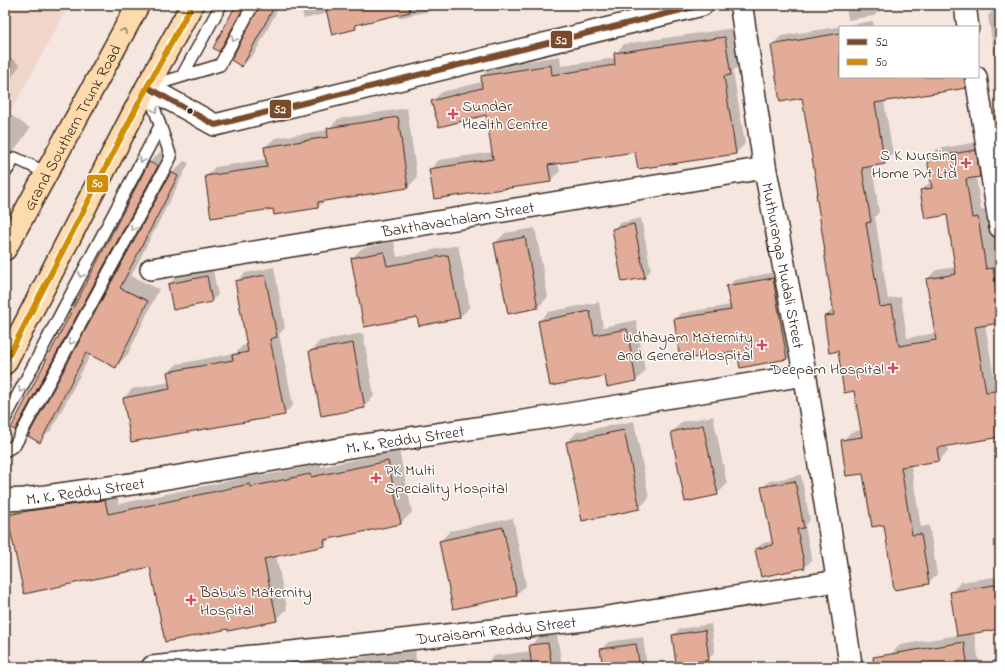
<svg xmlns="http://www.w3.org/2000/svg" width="1005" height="672" font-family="'Indie Flower',sans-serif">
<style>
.built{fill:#f0d5cb}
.shadow{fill:#0003}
.building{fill:#e2ac99;stroke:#3b2a1e}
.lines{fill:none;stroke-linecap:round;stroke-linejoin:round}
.lane-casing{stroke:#3b2a1e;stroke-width:14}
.street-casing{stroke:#3b2a1e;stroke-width:24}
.secondary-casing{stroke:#3b2a1e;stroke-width:25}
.primary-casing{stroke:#3b2a1e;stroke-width:25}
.lane{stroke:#fff;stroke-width:11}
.street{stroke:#fff;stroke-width:21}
.secondary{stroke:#fff;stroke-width:22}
.primary{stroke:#fedbac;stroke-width:22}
.bus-1-casing{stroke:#fff;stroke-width:9}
.bus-2-casing{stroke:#fff;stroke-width:9}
.bus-1{stroke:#7a4b2a;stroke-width:6}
.bus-2{stroke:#d18d06;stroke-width:6}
.oneway{stroke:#9c8265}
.oneway2{stroke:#a79f9a}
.bus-dot{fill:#3b2a1e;stroke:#fff;stroke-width:1.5}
.poi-dot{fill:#d1495b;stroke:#fff;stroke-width:1.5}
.labels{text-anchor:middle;stroke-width:3;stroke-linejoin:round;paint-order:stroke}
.poi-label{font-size:16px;fill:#3b2a1e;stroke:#fff;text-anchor:start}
.street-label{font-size:16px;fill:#3b2a1e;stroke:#fff}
.line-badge{stroke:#fff;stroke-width:1.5}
.badge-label{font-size:11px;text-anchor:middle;font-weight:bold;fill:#fff}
</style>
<rect width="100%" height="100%" fill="#f6e6e0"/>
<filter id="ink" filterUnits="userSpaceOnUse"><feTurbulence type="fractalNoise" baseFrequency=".025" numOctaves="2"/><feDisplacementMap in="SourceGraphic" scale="8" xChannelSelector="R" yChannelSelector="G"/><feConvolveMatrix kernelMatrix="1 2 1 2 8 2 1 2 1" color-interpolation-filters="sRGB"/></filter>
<g filter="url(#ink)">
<path class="built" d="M5 5H69L5 122Z"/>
<path class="shadow" d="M237 5H250L232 38 219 51Z
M261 5H280L255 53 242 66Z
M300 5H435L430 11 398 18 396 14 361 23 355 28 328 13 304 19Z
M846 5H880L881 9 874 16 848 20Z
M997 7H1000V65L996 66 988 16Z
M873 21 874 27H840V77H962L884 101 893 154 884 163 872 165 879 212 875 217 888 299 901 297 907 338 936 333 927 279 936 270 956 267 947 214 922 190 931 181 928 158 937 149 984 141 988 167 979 176H976L981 210 995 208 1000 226V322L985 324 995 384 1000 383V436L947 445 948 451 939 460 911 465 921 527 929 525 937 574 928 583 884 524 864 473 842 441 851 432 862 430 855 390 825 317 834 307 819 192 803 97 772 45 781 36Z
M734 28 740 65 733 71 745 144 736 153 636 151 558 163 560 171 550 181 430 170 439 160 493 152 487 113 432 101 442 92 482 82V76L491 67 560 56 561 66 615 58V54L624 44Z
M5 54 20 65 5 87Z
M407 108 417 178 408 187 326 200 318 207 275 214 274 208 206 177 215 167 267 159 265 147 275 138 328 130 338 119Z
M5 111 30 128 5 164Z
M163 149 170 153 28 416 15 429 12 427 150 162Z
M184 161 189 163 131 276 159 289 128 354 116 367 91 354 52 429 40 441 172 173Z
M641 218 651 270 644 277 613 229 620 223Z
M535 228 548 297 538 307 509 313 495 243 505 233Z
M394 242 397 257 458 245 470 307 460 317 352 258 362 248Z
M274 267 285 328 279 334 293 405 284 414 124 398 132 389 170 382 168 373 177 364 236 353 242 346 248 345 236 282 245 273Z
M213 270 218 295 211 301 169 284 176 277Z
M780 271 794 352 787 358 737 350 675 320 682 313 731 305 728 287 734 280Z
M599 302 603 327 636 320 645 371 636 381 608 386 605 375 539 321 548 312Z
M363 333 374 396 364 407 310 352 320 341Z
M713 416 727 484 717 494 672 432 682 422Z
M634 421 649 498 639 508 567 442 577 432Z
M399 450 412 512 401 523 332 537 324 545 276 555 287 609 276 620 151 566 8 515 19 504 116 489 119 504 261 474V476L321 464V467Z
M801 475 810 520 805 526 812 560 805 567 756 549 763 543 773 541 763 488 769 481Z
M513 518 526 585 516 595 440 541 450 531Z
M1000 576V628L974 633 980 667H892L890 655 900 645 958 635 951 592 961 582Z
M711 624 715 652 708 659 673 636 679 629Z
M557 634 562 667H484V665L493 656 531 651 530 646 539 637Z
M643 637 647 667H604L602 649 608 642Z
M415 650 417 667H347L356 658Z"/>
<path class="building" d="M236 5H245L219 52 213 48Z
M260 5H275L242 67 231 60Z
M325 5H409L410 12 355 25 356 29 332 35Z
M840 33V77H964L966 88 875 103 885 164 862 168 871 222 866 223 880 307 892 305 899 346 936 340 926 279 956 274 947 215 925 219 920 190 932 188 927 158 976 150 980 177 966 179 972 218 978 217 986 269 993 268 1000 314V323L975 327 986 392 995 391 1000 422V437L937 448 939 461 901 467 912 535 921 534 929 584 894 590 884 525 872 527 863 474 846 476 841 440 862 437 854 391 844 393 838 351 829 353 824 316 834 315 824 251H825L816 194 818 193 802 98 780 102 771 45Z
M725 37 731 75 724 76 736 154 638 169 635 152 548 165 551 182 434 199 429 169 493 159 486 115 439 127 431 101 482 88 481 76 551 65 552 75 615 65 614 53Z
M398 117 408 188 318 202V208L274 215 273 209 211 218 205 176 267 167 264 147 328 137 327 128Z
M149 162 158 166 15 430 11 428Z
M171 172 178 176 120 288 148 301 116 368 86 353 40 443 28 436Z
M634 224 645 278 622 282 612 229Z
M525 237 538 308 508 314 494 243Z
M384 252 387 266 448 255 460 318 419 326 417 317 364 327 351 258Z
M265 275 277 337 270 339 285 415 131 442 123 398 170 389 167 372 233 360 232 355 248 352 235 281Z
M207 276 212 302 173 310 168 284Z
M773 278 787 359 740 368 737 351 680 360 674 319 731 310 726 286Z
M590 311 594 335 627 329 636 381 607 387 605 376 550 386 538 321Z
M353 343 365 408 321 416 309 351Z
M703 425 718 495 685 502 671 432Z
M624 430 640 509 582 521 566 442Z
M388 461 401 524 324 540 325 546 264 559 277 621 228 631V629L165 642 150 567 24 594 7 515 28 511 105 500 108 514 250 484V487L310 474 311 477Z
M795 481 804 528 797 529 805 568 761 577 755 549 773 545 761 487Z
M503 527 517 596 453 609 439 541Z
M1000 584V629L957 636 950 592Z
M705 630 709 660 676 664 672 635Z
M964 642 968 667H874L873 657Z
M548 643 552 667H532L529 645Z
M636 644 640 667H603L600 649Z"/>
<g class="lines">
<defs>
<path id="lane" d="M182 76 221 5
M5 173 15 158 47 173
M5 419 160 126
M5 451 15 445 171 157 147 87 220 65 253 5"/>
<g id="street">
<path d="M965 5 968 27"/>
<path d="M976 77 1000 227"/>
<path d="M147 87 215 125 702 5"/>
<path id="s1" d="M151 269 765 168"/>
<path id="s2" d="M5 500 25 499 138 483 350 447 563 415 805 375"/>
<path id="s3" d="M152 667 594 619 838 581"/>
</g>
<g id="secondary">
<path id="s4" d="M741 5 765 168 805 375 838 581 851 667"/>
</g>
<g id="primary">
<path id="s5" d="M5 249 138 5"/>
<path d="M5 363 147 87 192 5"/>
</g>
</defs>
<use href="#lane" class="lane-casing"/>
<use href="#street" class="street-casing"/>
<use href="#secondary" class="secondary-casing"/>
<use href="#primary" class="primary-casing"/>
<use href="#lane" class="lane"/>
<use href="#street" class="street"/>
<use href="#secondary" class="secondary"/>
<use href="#primary" class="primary"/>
<defs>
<path id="bus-1" d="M147 87 215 125 702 5"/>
<path id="bus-2" d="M5 363 147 87 192 5"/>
</defs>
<use href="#bus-1" class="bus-1-casing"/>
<use href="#bus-2" class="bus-2-casing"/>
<use href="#bus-1" class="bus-1"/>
<use href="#bus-2" class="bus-2"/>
</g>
<defs><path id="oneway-chevron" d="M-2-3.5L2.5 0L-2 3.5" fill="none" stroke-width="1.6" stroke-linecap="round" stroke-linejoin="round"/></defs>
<use class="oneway" href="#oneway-chevron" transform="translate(124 31) rotate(-61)"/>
<g class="oneway2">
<use href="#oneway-chevron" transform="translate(234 39) rotate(119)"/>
<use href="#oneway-chevron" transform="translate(155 110) rotate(71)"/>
<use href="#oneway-chevron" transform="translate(142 160) rotate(118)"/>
<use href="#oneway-chevron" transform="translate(133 228) rotate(118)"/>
<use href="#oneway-chevron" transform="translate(81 275) rotate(118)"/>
<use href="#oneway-chevron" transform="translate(71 342) rotate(118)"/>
<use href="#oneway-chevron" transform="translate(21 390) rotate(118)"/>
</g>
</g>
<circle class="bus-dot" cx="190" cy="111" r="3.5"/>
<g class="poi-dot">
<path d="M451 108h4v4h4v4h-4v4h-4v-4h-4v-4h4z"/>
<path d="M964 157h4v4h4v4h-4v4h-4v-4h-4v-4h4z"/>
<path d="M760 339h4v4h4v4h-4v4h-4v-4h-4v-4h4z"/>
<path d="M891 362h4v4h4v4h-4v4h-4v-4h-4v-4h4z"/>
<path d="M374 472h4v4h4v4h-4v4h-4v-4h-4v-4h4z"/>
<path d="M189 594h4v4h4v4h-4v4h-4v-4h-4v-4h4z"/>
</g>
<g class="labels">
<g class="poi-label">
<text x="462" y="111">Sundar<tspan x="462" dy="18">Health Centre</tspan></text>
<text x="957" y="160" text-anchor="end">S K Nursing<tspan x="957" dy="18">Home Pvt Ltd</tspan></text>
<text x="753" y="342" text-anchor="end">Udhayam Maternity<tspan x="753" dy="18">and General Hospital</tspan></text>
<text x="884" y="374" text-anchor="end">Deepam Hospital</text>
<text x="385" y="475">PK Multi<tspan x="385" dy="18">Speciality Hospital</tspan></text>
<text x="200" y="597">Babu's Maternity<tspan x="200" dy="18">Hospital</tspan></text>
</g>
<g class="street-label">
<text dy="6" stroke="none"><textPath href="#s5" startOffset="139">Grand Southern Trunk Road</textPath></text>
<text dy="6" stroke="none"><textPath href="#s1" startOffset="311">Bakthavachalam Street</textPath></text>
<text dy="6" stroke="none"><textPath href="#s4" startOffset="264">Muthuranga Mudali Street</textPath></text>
<text dy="6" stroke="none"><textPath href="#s2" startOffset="405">M. K. Reddy Street</textPath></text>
<text dy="6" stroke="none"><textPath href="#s2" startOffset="81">M. K. Reddy Street</textPath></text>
<text dy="6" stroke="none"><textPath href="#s3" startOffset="346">Duraisami Reddy Street</textPath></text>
</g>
</g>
<g class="line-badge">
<rect x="550" y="30" width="23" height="19" rx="4" fill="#7a4b2a"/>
<rect x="269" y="99" width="23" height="20" rx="4" fill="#7a4b2a"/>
<rect x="86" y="174" width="23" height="19" rx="4" fill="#d18d06"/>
</g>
<g class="badge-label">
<text x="561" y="44">52</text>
<text x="280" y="113">52</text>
<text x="97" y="187">50</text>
</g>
<rect width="1005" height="672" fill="none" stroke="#fff" stroke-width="20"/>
<rect x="10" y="10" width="985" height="652" fill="none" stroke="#3b2a1e" stroke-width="1.5" filter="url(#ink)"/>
<rect x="839" y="26" width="140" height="52" fill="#ffffff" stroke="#b1aaa5"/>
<rect x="847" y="39" width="20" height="6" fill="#7a4b2a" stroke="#b1aaa5"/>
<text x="875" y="46" font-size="12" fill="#3b2a1e">52</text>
<rect x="847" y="59" width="20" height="6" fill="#d18d06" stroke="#b1aaa5"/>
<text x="875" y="66" font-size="12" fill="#3b2a1e">50</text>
</svg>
